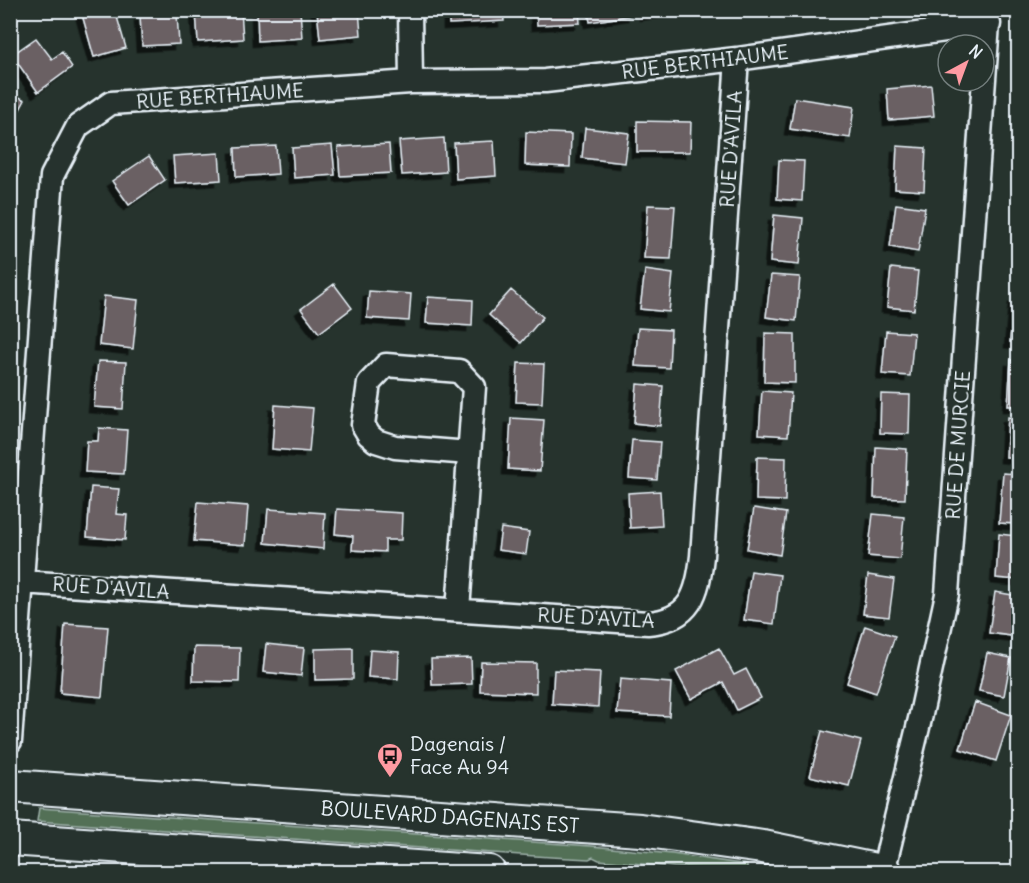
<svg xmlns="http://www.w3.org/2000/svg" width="1029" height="883" font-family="Delius,sans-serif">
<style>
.green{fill:#526f57;stroke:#9db0a8;stroke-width:1.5}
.building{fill:#6b6064;stroke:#e8f1f8;stroke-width:1.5;filter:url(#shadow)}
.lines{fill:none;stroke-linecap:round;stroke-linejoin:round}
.minor-casing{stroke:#e8f1f8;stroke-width:27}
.secondary-casing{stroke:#e8f1f8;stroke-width:36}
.minor{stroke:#26332d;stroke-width:22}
.secondary{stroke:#26332d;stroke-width:32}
.labels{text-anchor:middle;stroke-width:4.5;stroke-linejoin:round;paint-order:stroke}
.street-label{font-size:20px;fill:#e8f1f8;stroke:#26332d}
.poi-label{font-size:20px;fill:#e8f1f8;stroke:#26332d;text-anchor:start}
</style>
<defs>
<filter id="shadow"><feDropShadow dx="-5.5" dy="5.5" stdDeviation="0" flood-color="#0009"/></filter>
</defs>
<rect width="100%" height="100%" fill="#26332d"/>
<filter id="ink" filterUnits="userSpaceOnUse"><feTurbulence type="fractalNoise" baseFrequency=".0167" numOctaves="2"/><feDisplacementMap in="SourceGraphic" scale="12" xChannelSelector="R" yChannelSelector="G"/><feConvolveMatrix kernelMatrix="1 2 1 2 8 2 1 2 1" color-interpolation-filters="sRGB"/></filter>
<g filter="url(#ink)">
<path class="green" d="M39 808 591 846 672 854 747 865V869L674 867 599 860 593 857 589 859 551 857 37 821Z"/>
<path class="building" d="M115 10 126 48 94 57 81 11Z
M196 10H241L243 39 198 42Z
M300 10 302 38 258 41 257 11Z
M317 10H359L361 35 320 39Z
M449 10H503L504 21 449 24Z
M536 10H579L580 23 537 25Z
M588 10H633V15L590 22Z
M644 10H681L645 15Z
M177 14 179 44 142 46 140 16Z
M36 38 52 59 62 52 72 67 38 92 12 55Z
M931 85 934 116 889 120 887 89Z
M10 92 25 100 10 128Z
M795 98 854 107 850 138 790 129Z
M637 121 691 122 690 152H637Z
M585 128 629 133 625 163 582 158Z
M526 132 571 134 570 167 525 165Z
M444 138 446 172 402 175 399 141Z
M494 141 496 176 456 179 454 143Z
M389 144 391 173 340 176 338 147Z
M332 145 335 175 294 178 292 148Z
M276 146 278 174 236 177 235 148Z
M897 146 926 148 924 191 895 189Z
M219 153 221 180 175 183 173 156Z
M149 156 165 180 129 205 112 181Z
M779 160 804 161 802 201 777 199Z
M896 204 925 208 918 252 890 247Z
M648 205 675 206 671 259 644 258Z
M774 215 803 218 799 265 770 262Z
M891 268 918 271 914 310 887 307Z
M645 270 673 274 669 312 640 309Z
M771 275 800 277 796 321 766 317Z
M334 284 352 308 319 333 301 309Z
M511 290 543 317 521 343 489 315Z
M369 291 411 294 409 321 367 318Z
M104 296 138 300 133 349 99 345Z
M428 297 473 300 472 326 426 323Z
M1014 298 1018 299V343L1010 342Z
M638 328 671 330 669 368 635 366Z
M886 331 914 333 910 376 882 374Z
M765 333 795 334V383L764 382Z
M1011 360 1018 361V406H1008Z
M98 361 126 362 123 409 94 407Z
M518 363 544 364 542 403 516 402Z
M637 384 663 386 660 426 634 423Z
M762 391 791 393 788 436 759 434Z
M881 394 910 395 909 434 880 433Z
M275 405 313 408 309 452 272 449Z
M1008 417 1018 418V458L1006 457Z
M511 418 544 420 540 471 508 469Z
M99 428 127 430 124 474 85 472 87 441H98Z
M632 440 660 442 657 480 629 478Z
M876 447 907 449 905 499 874 498Z
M757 457 786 458 785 501 756 500Z
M1003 473 1018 474V524L999 523Z
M91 487 119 489 116 514 127 515 125 540 87 537Z
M660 491 662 526 630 528 628 493Z
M198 502 248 506 245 545 194 541Z
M754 508 786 513 780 555 747 549Z
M268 509 325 513 323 549 265 543Z
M337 509 402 513 401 540H385V552L352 550 353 536 335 534Z
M873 514 904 517 900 559 868 556Z
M501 528 529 532 526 554 498 550Z
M999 534 1018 536V580L996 578Z
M751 571 780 575 774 624 744 620Z
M868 575 894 579 889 617 863 614Z
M995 592 1018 596V637L989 633Z
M65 624 108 627 102 697 60 693Z
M865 626 895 636 876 693 847 683Z
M266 644 304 648 301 676 263 672Z
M194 647 240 648 239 682 193 681Z
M353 648V679L315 680V649Z
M719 648 734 675 746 669 761 698 737 710 723 682 691 699 676 671Z
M370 650 399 652 398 679 368 677Z
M987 653 1011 658 1004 696 979 691Z
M471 658 472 684 432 685 431 659Z
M481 662 536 663V693L480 691Z
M554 670 600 672 598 707 552 704Z
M620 679 671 683 669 716 617 713Z
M975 702 1011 715 996 761 960 749Z
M822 731 861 741 849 786 810 776Z"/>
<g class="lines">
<defs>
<path id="minor" d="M410 10 411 82
M21 582 648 623C691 620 698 593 702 556L737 59
M458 610 474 387 459 371 386 365 369 383 363 425 369 435 376 441 395 447 469 453
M10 741 52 176 78 126 111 103 411 82 545 81 737 59 989 24
M883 872 920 719 947 594 989 10"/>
<path id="secondary" d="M10 786 640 830 763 847 885 872
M10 839 489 872"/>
</defs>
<use href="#minor" class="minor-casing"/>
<use href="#secondary" class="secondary-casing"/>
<use href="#minor" class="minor"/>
<use href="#secondary" class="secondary"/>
</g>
</g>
<defs>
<symbol id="bus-pin" viewBox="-11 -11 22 30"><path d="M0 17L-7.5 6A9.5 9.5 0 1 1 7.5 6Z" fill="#ff9aa2" stroke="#26332d"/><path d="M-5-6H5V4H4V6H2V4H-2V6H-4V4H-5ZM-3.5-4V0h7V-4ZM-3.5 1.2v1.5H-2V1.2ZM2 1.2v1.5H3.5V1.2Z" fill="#111"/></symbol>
</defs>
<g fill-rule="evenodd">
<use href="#bus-pin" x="375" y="741" width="30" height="40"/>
</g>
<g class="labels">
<g class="street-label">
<text transform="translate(705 62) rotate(-7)" y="7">RUE BERTHIAUME</text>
<text transform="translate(220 96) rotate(-4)" y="7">RUE BERTHIAUME</text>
<text transform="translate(731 149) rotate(-86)" y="7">RUE D'AVILA</text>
<text transform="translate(958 445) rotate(-86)" y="7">RUE DE MURCIE</text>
<text transform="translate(111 588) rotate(4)" y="7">RUE D'AVILA</text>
<text transform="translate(596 618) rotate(3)" y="7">RUE D'AVILA</text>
<text transform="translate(450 817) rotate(4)" y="7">BOULEVARD DAGENAIS EST</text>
</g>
<g class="poi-label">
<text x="410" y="751">Dagenais /<tspan x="410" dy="23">Face Au 94</tspan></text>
</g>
</g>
<rect width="1029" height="883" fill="none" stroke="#26332d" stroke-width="36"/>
<rect x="18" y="18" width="993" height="847" fill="none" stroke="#e8f1f8" stroke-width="2" filter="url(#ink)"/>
<g transform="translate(966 63) rotate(41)"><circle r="28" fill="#26332d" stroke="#747f7e" stroke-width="1.5"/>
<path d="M0-4.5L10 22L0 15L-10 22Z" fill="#ff9aa2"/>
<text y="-9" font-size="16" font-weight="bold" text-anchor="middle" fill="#e8f1f8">N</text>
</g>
</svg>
